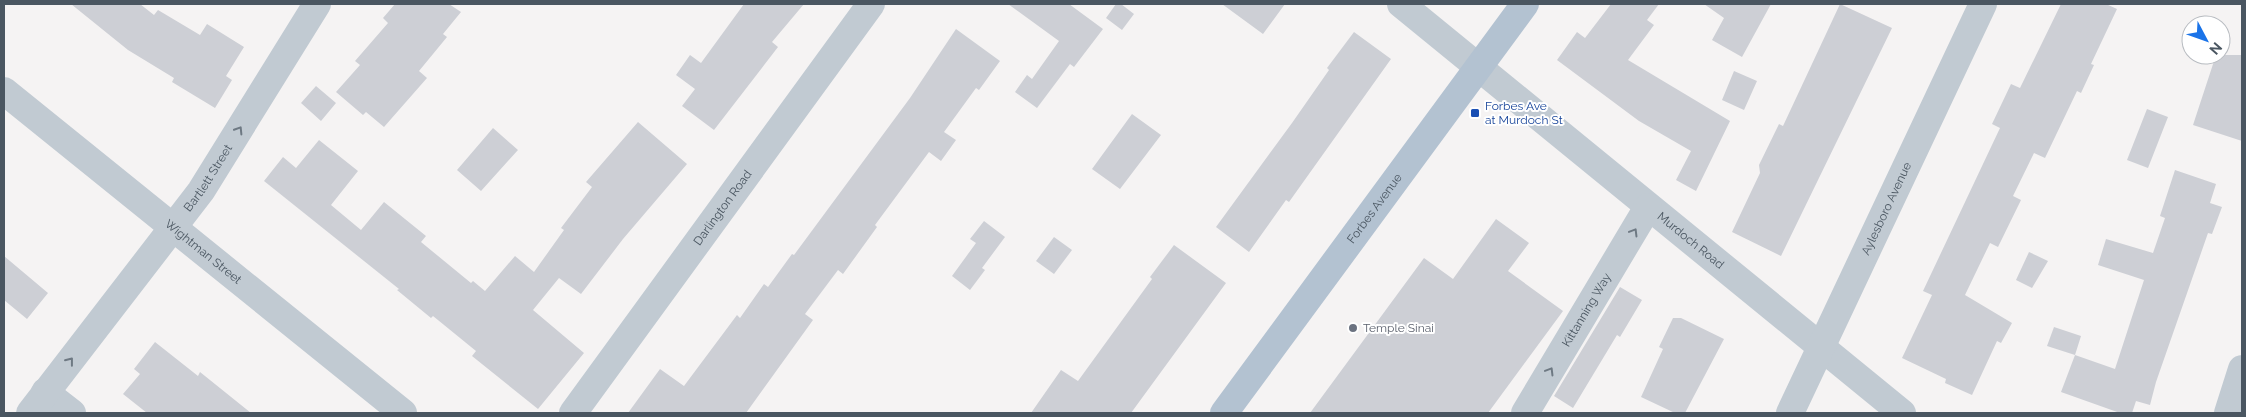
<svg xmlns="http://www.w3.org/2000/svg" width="2246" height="417" font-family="Raleway,sans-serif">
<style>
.building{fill:#cdcfd5}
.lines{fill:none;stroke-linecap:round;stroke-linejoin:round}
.minor{stroke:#c1cad2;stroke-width:28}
.major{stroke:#b3c2d1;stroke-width:28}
.oneway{stroke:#6e7983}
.transit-dot{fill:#1a4fb4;stroke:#fff;stroke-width:2}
.worship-dot{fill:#6b7280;stroke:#fff;stroke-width:2}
.labels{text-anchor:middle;stroke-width:4;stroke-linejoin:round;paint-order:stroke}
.transit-label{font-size:12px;fill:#164399;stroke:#fff;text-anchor:start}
.street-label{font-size:12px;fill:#4a5661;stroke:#fff}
.worship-label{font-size:12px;fill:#5b616d;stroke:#fff;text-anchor:start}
</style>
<rect width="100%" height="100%" fill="#f5f3f3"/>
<path class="building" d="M71 4H140L154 15 158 10 200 35 207 24 244 47 226 76 232 80 215 108 172 82 174 78 128 50Z
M395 4H449L461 12 443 34 447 37 419 71 427 78 384 127 366 112 363 115 336 92 360 65 355 61 388 23 383 18Z
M744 4H804L772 42 778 47 714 130 682 106 695 89 676 75 690 55 701 63Z
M1008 4H1069L1103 29 1074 67 1070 64 1037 108 1015 92 1027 75 1032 79 1059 41Z
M1116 4H1121L1134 14 1122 30 1106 18Z
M1222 4H1285L1263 34Z
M1611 4H1659L1647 20 1654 25 1628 60 1730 121 1696 191 1676 180 1691 151 1639 121 1557 60 1577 32 1585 38Z
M1704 4H1771L1742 57 1712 40 1724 18Z
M1840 4 1892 28 1781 256 1732 232 1760 173 1759 165 1779 124 1783 126Z
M2061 4H2106L2117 9 2091 64 2094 65 2081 93 2077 91 2045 158 2034 153 2013 196 2021 200 1998 247 1990 243 1965 295 2012 323 2001 343 1997 341 1972 395 1945 383 1946 379 1902 358 1932 295 1923 291 2000 128 1992 124 2011 84 2020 88Z
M956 29 1000 61 979 90 976 88 944 132 956 140 941 161 929 152 875 225 877 227 843 274 838 270 805 314 813 320 746 413H628L660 369 684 386 737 315 740 318 764 284 768 287 792 254 794 255 910 98Z
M1354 32 1391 59 1289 202 1286 200 1249 252 1216 227 1292 123 1329 70 1327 68Z
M2216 55H2242V141L2193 125Z
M1734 71 1757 81 1744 110 1722 100Z
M316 86 336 103 321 121 301 103Z
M2147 109 2168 117 2148 168 2127 160Z
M1132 114 1161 135 1120 189 1092 169Z
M638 122 687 164 623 239 581 294 559 278 533 310 584 353 538 409 472 356 476 351 433 316 431 318 397 290 399 289 264 181 283 157 296 168 319 140 358 171 331 205 361 230 384 202 426 236 421 242 471 283 473 281 485 291 515 256 534 272 564 230 561 228 592 187 586 182Z
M493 128 518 150 481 191 457 170Z
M2175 170 2216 184 2210 203 2222 207 2212 234 2208 233 2156 382 2150 405 2136 401 2132 413H2120L2061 392 2075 355 2115 369 2144 280 2098 265 2106 239 2153 253 2165 218 2160 216Z
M1496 219 1529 243 1508 271 1563 311 1488 413H1310L1424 258 1453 279Z
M984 221 1005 237 982 268 985 270 970 290 952 276 976 243 970 239Z
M1054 237 1072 250 1054 274 1036 261Z
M1174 245 1226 283 1131 413H1031L1061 370 1078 381 1152 279 1150 277Z
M2029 252 2048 261 2032 288 2016 280Z
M4 256 48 293 27 319 4 300Z
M1620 287 1642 300 1620 337 1617 335 1573 408 1554 396Z
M1673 318H1681L1724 339 1685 413H1675L1641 397 1663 349 1659 347Z
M2054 327 2081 336 2075 355 2047 346Z
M155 342 198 376 200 372 251 413H147L123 394 140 374 134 369Z"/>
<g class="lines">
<g class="minor">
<path id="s1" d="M1401 4 1902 413"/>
<path id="s2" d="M4 91 403 413"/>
<path d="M45 392 72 413"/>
<path id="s3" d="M30 413 201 191 317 4"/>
<path id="s4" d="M573 413 871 4"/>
<path id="s5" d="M1525 413 1648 207"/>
<path id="s6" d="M1790 413 1983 4"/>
<path d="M2228 413 2242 369"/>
</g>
<path class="major" id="s7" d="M1224 413 1525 4"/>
</g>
<defs><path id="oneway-chevron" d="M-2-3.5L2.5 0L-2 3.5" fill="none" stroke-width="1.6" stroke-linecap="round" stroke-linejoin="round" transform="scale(1.25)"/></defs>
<g class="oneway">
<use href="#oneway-chevron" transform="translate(239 130) rotate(-58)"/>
<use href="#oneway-chevron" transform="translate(1634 232) rotate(-59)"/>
<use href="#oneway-chevron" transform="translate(70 361) rotate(-52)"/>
<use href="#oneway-chevron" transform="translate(1550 371) rotate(-59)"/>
</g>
<rect class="transit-dot" x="1470" y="108" width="10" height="10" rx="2.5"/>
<circle class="worship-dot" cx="1353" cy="328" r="5"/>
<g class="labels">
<g class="transit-label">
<text x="1485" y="110">Forbes Ave<tspan x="1485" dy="14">at Murdoch St</tspan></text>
</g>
<g class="street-label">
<text dy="4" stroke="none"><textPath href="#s3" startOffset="295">Bartlett Street</textPath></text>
<text dy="4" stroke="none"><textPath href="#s7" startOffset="254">Forbes Avenue</textPath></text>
<text dy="4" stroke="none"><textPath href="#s4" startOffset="254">Darlington Road</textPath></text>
<text dy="4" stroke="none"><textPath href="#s6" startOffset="226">Aylesboro Avenue</textPath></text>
<text dy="4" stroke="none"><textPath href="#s1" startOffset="374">Murdoch Road</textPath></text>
<text dy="4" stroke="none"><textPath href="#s2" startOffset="256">Wightman Street</textPath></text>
<text dy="4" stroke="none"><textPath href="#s5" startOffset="120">Kittanning Way</textPath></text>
</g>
<g class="worship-label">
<text x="1363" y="332">Temple Sinai</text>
</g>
</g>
<rect width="2246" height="417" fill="none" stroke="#4a5661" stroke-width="10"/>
<g transform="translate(2206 40) rotate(131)"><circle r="24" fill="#ffffff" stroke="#b7bbc0"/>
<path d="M0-4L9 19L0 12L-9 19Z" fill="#1a73e8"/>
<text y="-8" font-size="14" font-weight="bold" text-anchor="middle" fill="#4a5661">N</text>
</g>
</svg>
